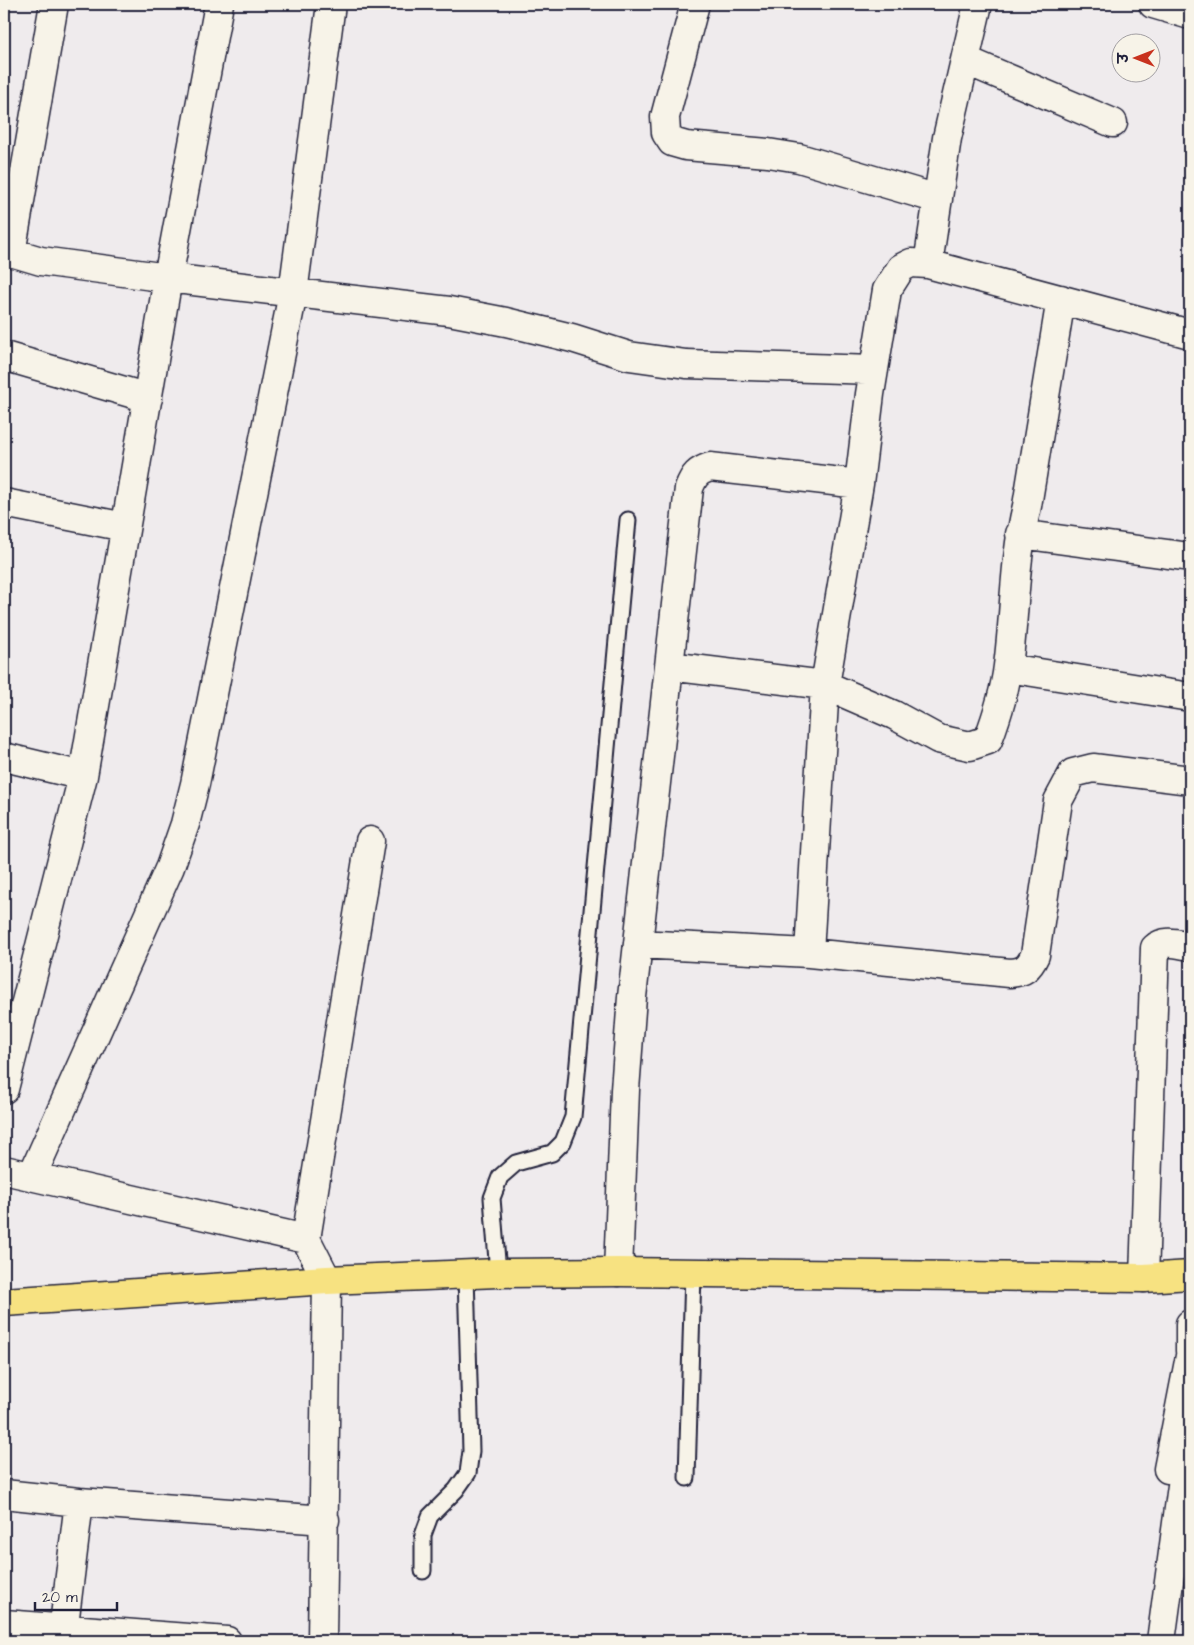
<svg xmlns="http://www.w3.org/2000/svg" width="1194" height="1645" font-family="'Architects Daughter','Playpen Sans Deva',sans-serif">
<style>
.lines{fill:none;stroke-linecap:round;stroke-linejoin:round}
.lane-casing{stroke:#22223b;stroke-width:19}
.street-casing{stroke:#22223b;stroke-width:31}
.highway-casing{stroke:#22223b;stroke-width:31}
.lane{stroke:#f7f3e8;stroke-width:15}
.street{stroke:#f7f3e8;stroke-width:28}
.highway{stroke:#f7e281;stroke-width:28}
</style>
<rect width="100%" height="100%" fill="#efebed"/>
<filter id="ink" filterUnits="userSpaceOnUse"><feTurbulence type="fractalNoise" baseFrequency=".02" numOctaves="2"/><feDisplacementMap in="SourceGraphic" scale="10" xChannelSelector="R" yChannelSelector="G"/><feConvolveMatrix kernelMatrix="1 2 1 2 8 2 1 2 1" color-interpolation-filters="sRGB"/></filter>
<g filter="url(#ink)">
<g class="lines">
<defs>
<path id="lane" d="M498 1273 492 1198 500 1177 516 1163 552 1153 563 1142 573 1117 628 520
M687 1478 693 1273
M423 1571V1535L430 1516 456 1490 468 1473 471 1451 466 1275"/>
<path id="street" d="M219 4 168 278 449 311 506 322 572 338 629 356 686 364 874 370
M695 4 665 117 666 133 672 142 686 146 768 153 799 158 938 199
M1153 4 1190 15
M965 60 1113 123
M4 250 41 261 168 278 83 776 4 1089
M11 253 54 4
M928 264 947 138 978 4
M4 356 148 398
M4 503 125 527
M1020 534 1190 557
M669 666 825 685 894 715 938 739 970 746 988 740C997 716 1005 691 1008 666 1015 613 1014 559 1027 506L1061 299
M1008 668 1190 697
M4 757 83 776
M638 944 809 953 1010 973C1024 972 1029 968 1035 955L1058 801 1073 773 1093 768 1190 780
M809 953 825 685 859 484 870 394 887 290 901 268 911 263 928 264 1190 334
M4 1170 306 1239 327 1280 322 1641
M32 1176 170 867 185 824 195 784 293 293 331 4
M306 1239 370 841
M618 1272 625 1090 632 997 689 488C694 475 698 471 710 467L859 484
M1144 1278 1155 948C1165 939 1178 944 1190 946
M1190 1324V1351
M1168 1469 1190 1356
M4 1494 79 1502 325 1520
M4 1624 227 1641
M62 1641 79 1502
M1161 1641 1184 1471"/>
<path id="highway" d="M4 1302 327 1280 498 1273 618 1272 1144 1278 1190 1275"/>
</defs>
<use href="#lane" class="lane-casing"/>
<use href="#street" class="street-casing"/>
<use href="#highway" class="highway-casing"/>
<use href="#lane" class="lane"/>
<use href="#street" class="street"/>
<use href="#highway" class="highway"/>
</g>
</g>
<rect width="1194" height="1645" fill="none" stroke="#f7f3e8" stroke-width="20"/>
<rect x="10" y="10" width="1174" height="1625" fill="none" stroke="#22223b" stroke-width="2" filter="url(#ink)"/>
<g transform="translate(1136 58) rotate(270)"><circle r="24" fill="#f7f3e8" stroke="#a29fa3"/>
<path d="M0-4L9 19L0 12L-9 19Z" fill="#c8321e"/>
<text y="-8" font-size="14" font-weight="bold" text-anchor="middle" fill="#22223b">उ</text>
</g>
<path d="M35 1602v8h82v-8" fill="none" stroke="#22223b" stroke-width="2.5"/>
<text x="42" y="1602" font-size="15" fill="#22223b" stroke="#f7f3e8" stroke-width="4" paint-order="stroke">20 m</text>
</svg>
